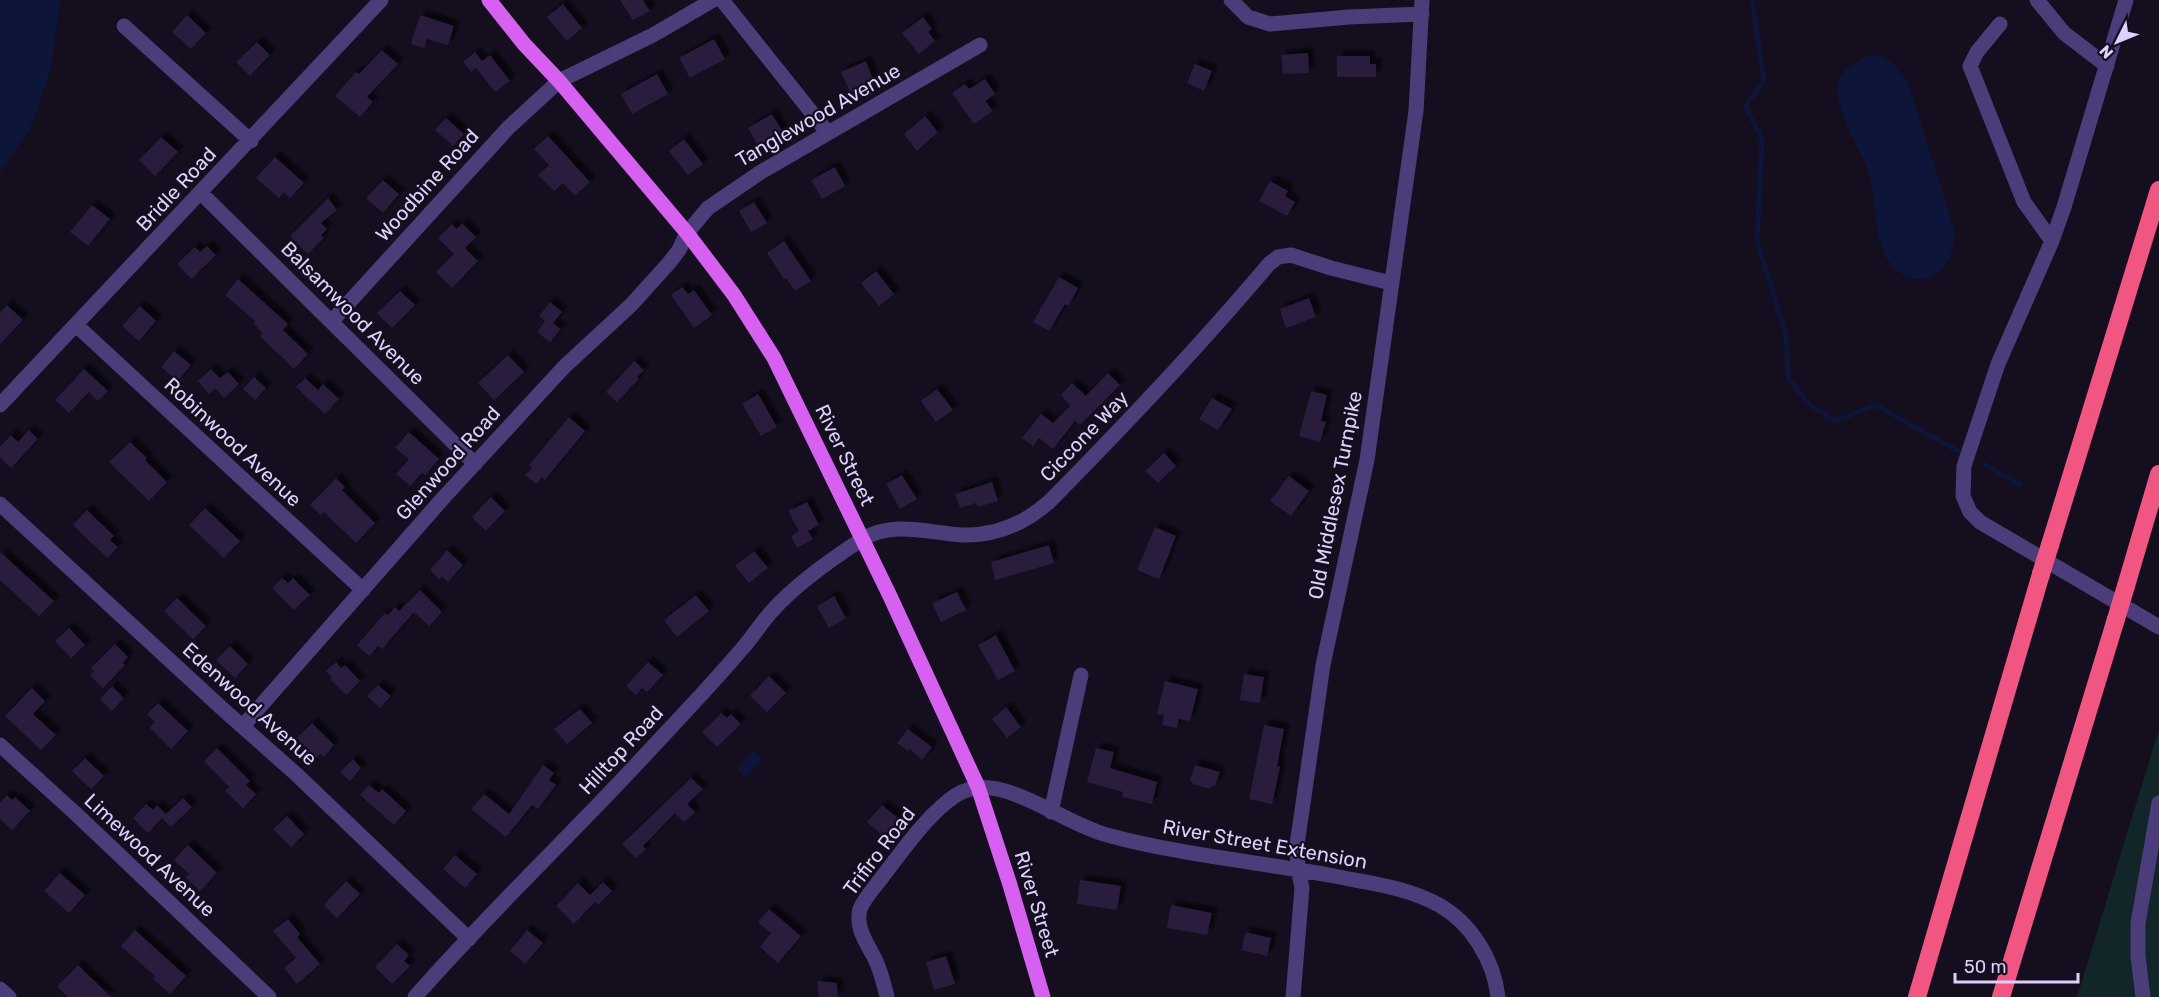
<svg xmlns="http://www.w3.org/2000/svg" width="2159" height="997" font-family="Rubik,sans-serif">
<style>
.green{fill:#122528}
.water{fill:#0d1539}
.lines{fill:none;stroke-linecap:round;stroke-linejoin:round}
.stream{stroke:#0d1539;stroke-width:5}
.building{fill:#291c3e;filter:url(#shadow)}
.minor{stroke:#4b3d7a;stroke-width:15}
.major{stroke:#d661f1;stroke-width:15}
.highway{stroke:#f15683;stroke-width:18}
.highway-bridge{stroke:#f15683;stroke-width:18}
.labels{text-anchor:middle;stroke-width:4.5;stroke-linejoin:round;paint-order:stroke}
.street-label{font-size:20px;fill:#ddd0fb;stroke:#140e1f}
</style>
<defs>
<filter id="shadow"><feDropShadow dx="5.5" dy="-5.5" stdDeviation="1.5" flood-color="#0009"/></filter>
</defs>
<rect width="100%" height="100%" fill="#140e1f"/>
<path class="green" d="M2159 729V997H2077Z"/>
<path class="water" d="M0 0H61L50 72 30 129 0 173Z
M1870 55C1888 55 1898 68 1908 82L1953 225C1954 235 1954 247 1950 257 1940 283 1908 287 1891 265 1872 240 1877 201 1868 172 1860 146 1832 107 1839 81 1842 69 1860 60 1870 55Z
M753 751 762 760 746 778 737 769Z"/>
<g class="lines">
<path class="stream" d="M1752 0 1764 81 1745 106 1762 139 1757 241 1786 335 1788 378 1809 404 1835 421 1875 405 1958 451
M1984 464 2021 485"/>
</g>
<path class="building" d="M620 0H643L650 11 633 20Z
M563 4 582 28 567 41 547 17Z
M187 15 206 33 191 49 172 32Z
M420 15 454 26 448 45 427 39 424 48 411 44Z
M923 17 932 29 928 32 935 41 919 54 902 33Z
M714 39 725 59 690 78 679 58Z
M257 42 270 55 250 76 236 62Z
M382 50 398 64 367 97 373 102 360 117 335 96 356 72 359 74Z
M475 52 482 61 490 55 510 81 495 92 476 68 471 72 463 62Z
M1308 53 1309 73 1283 74 1281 55Z
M1337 56H1370V64H1376V77H1337Z
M866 61 874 82 850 92 841 72Z
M1195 64 1212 71 1204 91 1187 83Z
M657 74 668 94 632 114 621 94Z
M985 79 995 94 985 101 993 111 974 124 952 93 965 84 969 89Z
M772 114 783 132 758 146 748 128Z
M925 116 938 132 917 151 904 134Z
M446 118 464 134 453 146 435 130Z
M548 136 590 182 575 196 563 183 554 191 538 175 549 165 534 149Z
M161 137 178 152 155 176 139 160Z
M684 139 703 164 688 175 669 151Z
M275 157 304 183 290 198 284 192 279 198 256 178Z
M835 167 845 186 822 199 811 180Z
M383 180 399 194 383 213 366 198Z
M1270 181 1288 191 1285 196 1295 202 1287 216 1259 201Z
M328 198 337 210 321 223 327 229 321 235 324 238 308 254 290 236Z
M754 202 767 223 751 232 739 211Z
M92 205 110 219 88 246 70 232Z
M462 223 476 237 465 248 478 261 452 288 436 272 454 254 438 238 452 224 457 229Z
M784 241 811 281 795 291 786 278 784 279 767 253Z
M207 246 216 255 191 279 177 264 195 247 200 252Z
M876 271 894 294 879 306 861 283Z
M1059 277 1078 288 1068 306 1065 304 1049 331 1033 322Z
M238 279 288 324 283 330 308 354 294 369 260 336 263 333 253 323 255 321 225 295Z
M682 287 688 294 694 290 712 315 694 328 671 295Z
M400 291 415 305 392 328 377 313Z
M1309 298 1316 317 1286 328 1280 309Z
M550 302 562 312 553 323 561 329 550 342 537 332 545 321 539 316Z
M7 305 23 320 0 344V313Z
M140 306 156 321 139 341 122 326Z
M174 351 191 365 178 381 161 367Z
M508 355 524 372 494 400 478 383Z
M634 361 644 370 637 377 639 379 617 402 606 392Z
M84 369 108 391 98 401 89 392 69 413 55 400Z
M211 369 220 378 228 372 239 384 224 398 215 388 209 394 198 381Z
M1108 373 1120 385 1080 425 1075 421 1053 449 1039 438 1033 446 1022 438 1041 414 1053 423 1070 406 1061 395 1072 383 1086 396Z
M254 377 266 388 255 400 243 389Z
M305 378 318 390 323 384 339 399 325 414 296 387Z
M937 389 953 410 936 422 921 401Z
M1311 391 1327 395 1321 421 1326 422 1320 442 1299 436Z
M758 394 777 427 761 436 742 404Z
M1212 398 1232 409 1218 430 1199 419Z
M569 417 585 431 545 480 542 477 536 484 525 475 532 468 529 465Z
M29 430 38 439 11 468 0 457V447L11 435 18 442Z
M409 432 439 459 425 475 422 473 410 486 396 474 409 459 395 448Z
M130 442 147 458 145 460 167 482 149 501 109 462Z
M1164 453 1176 466 1158 483 1145 471Z
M902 475 917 499 900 509 886 484Z
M1289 476 1309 491 1291 516 1270 501Z
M336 478 345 487 342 490 375 523 356 543 324 512 321 515 310 505Z
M992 482 998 501 978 507 976 503 960 508 955 494Z
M491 497 505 511 486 531 472 517Z
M807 502 819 525 808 531 813 539 797 548 791 536 799 531 788 511Z
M205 508 240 541 224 558 189 525Z
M87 510 114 536 110 540 118 547 107 558 73 525Z
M1155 527 1176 536 1159 579 1137 570Z
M1049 545 1054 563 995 580 991 562Z
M447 550 463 565 448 582 442 576 439 579 430 570Z
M754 551 768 568 749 583 735 566Z
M0 552 54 601 39 616 0 580Z
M282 578 288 583 293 578 310 595 294 610 272 588Z
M420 590 442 612 429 626 414 612 382 649 378 646 369 656 357 645 385 613 388 615 395 607 399 611Z
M957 592 966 610 941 622 932 603Z
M696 595 709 611 677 637 664 620Z
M834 596 846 618 829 628 817 606Z
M177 598 206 626 193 639 164 611Z
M69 628 85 645 71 658 55 641Z
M996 635 1015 671 998 680 978 645Z
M115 644 128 657 123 663 125 665 103 688 90 675 94 671 91 668Z
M230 646 248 664 235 678 216 660Z
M336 662 341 668 345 665 360 681 346 695 330 679 332 678 326 671Z
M648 662 663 675 647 692 642 688 636 695 626 686Z
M1244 674 1264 677 1260 703 1240 700Z
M769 676 786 693 767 712 750 696Z
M1165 681 1198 689 1190 721 1179 719 1177 728 1162 725 1164 715 1157 714Z
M378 685 391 696 380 708 367 696Z
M112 686 124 698 112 711 100 699Z
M32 688 45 701 33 714 56 735 41 750 5 716Z
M158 703 188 731 171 749 150 728 155 722 147 714Z
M1006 707 1021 727 1007 738 992 719Z
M580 709 592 723 567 744 554 729Z
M721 713 727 718 731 714 741 724 717 747 702 732Z
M312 723 334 745 324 757 320 754 317 758 297 738Z
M1264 725 1284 729 1277 766 1280 767 1272 804 1249 799Z
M908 729 932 747 922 760 910 749 908 751 897 743Z
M217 748 250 781 246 785 256 794 243 808 225 791 229 787 204 761Z
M1096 748 1114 752 1110 768 1157 782 1152 804 1122 797 1123 792 1087 782Z
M85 758 104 776 91 789 72 771Z
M353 759 361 768 350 781 340 772Z
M543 765 554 773 549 780 556 785 538 809 532 805 506 837 471 809 484 794 509 814Z
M1195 765 1220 772 1215 786H1212L1211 789 1192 784 1193 782 1190 781Z
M691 778 703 789 687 804 695 812 684 822 675 813 643 846 646 849 636 858 622 844Z
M369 785 379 793 382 789 406 811 394 825 360 795Z
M7 795 12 800 15 797 30 811 12 830 0 819V803Z
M183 798 192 807 171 827 162 818 148 833 133 818 146 804 153 810 157 805 166 814Z
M882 805 899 819 884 837 867 822Z
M287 816 304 834 291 847 273 829Z
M188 845 217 873 200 891 185 877 189 874 174 860Z
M455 855 477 874 465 888 443 869Z
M60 873 85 895 69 913 44 891Z
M1080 880 1121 886 1117 910 1077 904Z
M346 881 360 894 337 918 324 905Z
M603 882 612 891 598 905 595 902 574 924 556 906 578 883 590 895Z
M1171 905 1212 913 1207 935 1167 928Z
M769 909 801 936 778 963 760 947 771 933 758 922Z
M288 919 300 934 297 937 320 964 297 984 284 968 296 958 273 931Z
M135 930 186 976 170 994 153 979 155 976 121 946Z
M527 930 543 943 525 964 510 951Z
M1245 932 1271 938 1267 956 1242 950Z
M397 944 409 955 404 961 410 966 392 984 375 967Z
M946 956 955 984 934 990 926 962Z
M78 965 111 997H68L57 986Z
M817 981 837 983 838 997H819Z"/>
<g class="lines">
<path class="minor" d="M722 0 828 133
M1231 0 1248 17 1270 24 1349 17 1422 14
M2037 0 2064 33 2107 66
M2126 0 2064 207 2052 241 1998 364 1964 466 1963 496 1970 512 1980 522 2159 627
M2000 24 1977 52 1970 66 2024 202 2052 241
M124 26 251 141
M201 193 475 464
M332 321 508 128 559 81 653 35 713 0
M76 325 363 590
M0 405 381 0
M0 504 226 712 296 774 469 939
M243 726 445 496 564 367 631 305 669 263 679 250 687 233 708 208 761 172 980 45
M0 745 75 813 269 997
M1051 812 1081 675
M0 989 9 997
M415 997C485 917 562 844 634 767 670 728 707 690 741 650 752 638 761 623 772 611 797 583 830 560 861 540 893 520 928 533 963 535 997 536 1024 524 1049 502 1125 425 1199 347 1269 264L1278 257 1291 255 1331 268 1391 283
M887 997C884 984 881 971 875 959 867 943 855 928 860 909 865 897 875 887 883 876 903 850 923 821 948 801 956 794 966 789 977 788 1015 783 1068 825 1107 835 1181 855 1259 862 1334 876 1369 883 1407 887 1439 905 1471 923 1494 960 1498 997
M1293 997 1302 888 1298 869 1297 845 1323 665 1367 460 1416 111 1422 0
M2143 997 2138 956V923L2159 803"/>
<path class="major" d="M489 0 524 44 559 81 687 233 734 295 774 358 889 594 978 787 1010 885 1043 997"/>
<path class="highway" d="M2050 545 2159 190
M2126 586 2159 474
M1917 997 2041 574
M2001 997 2116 619"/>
<path class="highway-bridge" d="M2041 574 2050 545
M2116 619 2126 586"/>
</g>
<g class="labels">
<g class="street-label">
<text transform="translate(818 115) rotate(-30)" y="7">Tanglewood Avenue</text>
<text transform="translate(427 185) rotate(-48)" y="7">Woodbine Road</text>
<text transform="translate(176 189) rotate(-47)" y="7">Bridle Road</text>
<text transform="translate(353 313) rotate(45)" y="7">Balsamwood Avenue</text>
<text transform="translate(1084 436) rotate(-46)" y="7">Ciccone Way</text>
<text transform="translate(233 442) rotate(43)" y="7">Robinwood Avenue</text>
<text transform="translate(845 455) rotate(64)" y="7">River Street</text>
<text transform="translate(448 463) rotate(-48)" y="7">Glenwood Road</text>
<text transform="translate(1335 495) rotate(-79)" y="7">Old Middlesex Turnpike</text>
<text transform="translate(250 704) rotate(42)" y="7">Edenwood Avenue</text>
<text transform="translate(621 750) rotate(-47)" y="7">Hilltop Road</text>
<text transform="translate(1265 844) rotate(10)" y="7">River Street Extension</text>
<text transform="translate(879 851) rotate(-53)" y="7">Trifiro Road</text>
<text transform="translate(150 855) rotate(43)" y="7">Limewood Avenue</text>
<text transform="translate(1037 904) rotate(73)" y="7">River Street</text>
</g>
</g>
<g transform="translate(2117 42) rotate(227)" stroke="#140e1f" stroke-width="4.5" paint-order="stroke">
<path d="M0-4.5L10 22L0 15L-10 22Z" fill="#ddd0fb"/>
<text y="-9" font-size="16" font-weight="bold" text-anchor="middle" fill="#ddd0fb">N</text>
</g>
<path d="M1955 973v9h123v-9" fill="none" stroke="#ddd0fb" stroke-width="3"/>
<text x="1964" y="973" font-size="18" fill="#ddd0fb" stroke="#140e1f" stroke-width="4.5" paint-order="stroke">50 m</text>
</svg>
